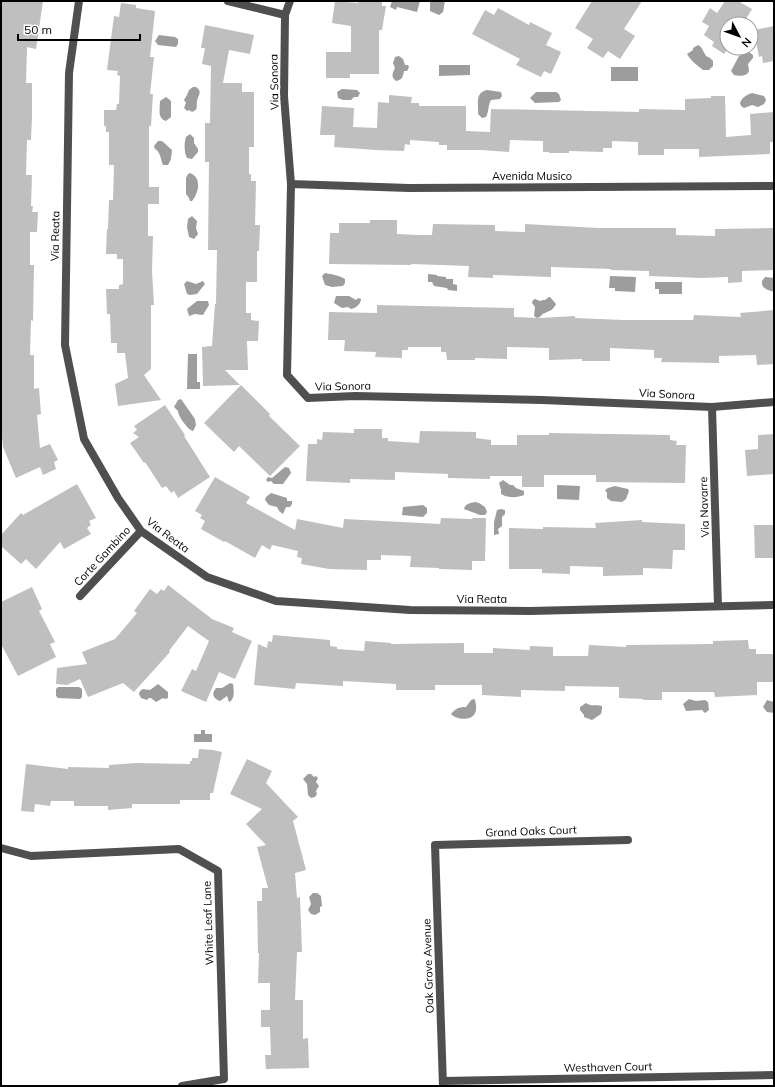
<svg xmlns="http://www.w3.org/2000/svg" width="775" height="1087" font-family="Mulish,sans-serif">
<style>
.water{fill:#9d9d9d}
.building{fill:#bfbfbf}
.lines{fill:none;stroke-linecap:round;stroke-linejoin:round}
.street{stroke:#4f4f4f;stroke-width:8}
.labels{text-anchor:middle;stroke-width:4;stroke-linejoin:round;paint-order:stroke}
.street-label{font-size:11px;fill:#000;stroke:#fff}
</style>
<rect width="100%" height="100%" fill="#fff"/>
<path class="water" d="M392 1H420L417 12 397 7 396 10 390 7Z
M430 1H445L443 12 439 15 430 11Z
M159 35 175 37 178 39V44L176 47 158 45 155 41Z
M698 45 701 47 706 56 710 58 713 61V66L709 70H703C696 64 691 61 687 54L693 50V48Z
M749 52 753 55V58L748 64C748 66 749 68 749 70 749 77 738 76 734 75L731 71 739 56Z
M399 56 403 59 405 65H408L409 67 407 71H404C403 77 402 80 396 81 391 77 392 74 395 68L393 63 395 57Z
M439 65H470V75L439 76Z
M611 67H638V81H611Z
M193 87H196C203 92 198 95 197 101 196 107 199 109 192 112L189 110 187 111 184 108 186 103 184 100 187 95 189 90Z
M342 89 357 90 360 93 358 97H354L351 100H343L338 98 337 92Z
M487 90 501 92 502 96 500 99 491 100C488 105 489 111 486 117L482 118 478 114C479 105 474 93 487 90Z
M536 92H556L559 94 561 100 559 102 535 103 530 98Z
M752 93 764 96 766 100 764 104 758 107 752 105 744 108 741 106 740 103C742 97 747 95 752 93Z
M166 97 171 101V117L166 121C157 118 160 109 160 101Z
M190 134 194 138V143L198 149V152L192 159 187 158C184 153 184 142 186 137Z
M158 141H162L172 150 171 159 168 165H163C161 160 160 151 155 149L154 146Z
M190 173C203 178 198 194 192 201H190L189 198 186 194V178L188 174Z
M192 216 197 221 196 228 198 234 194 239 189 237 187 227 188 219Z
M325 273C331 274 341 276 345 279V283L343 286 332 287 325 285 322 276Z
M428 274 437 275V276L446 277V279H453V284L457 285V291L448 290 447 288 434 286 432 282H428Z
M610 276 636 277 635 292 615 291V288H609Z
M765 277 774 278V292C768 290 761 289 762 281Z
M187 281 196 284 203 281 205 284 197 294 190 295 187 294 184 284Z
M655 282H682V294H659V289H655Z
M336 296H349L356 300 358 298 361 299C361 304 356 308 351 309L348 307 342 308 334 303Z
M549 297H550L556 304C553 310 551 310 545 313 541 314 542 317 537 318L534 316 535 307 532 303 533 300 535 299 540 301 543 300H545Z
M197 301H208L209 305 203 315 195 314 189 316 187 309Z
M188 354H197V382H200V389H187Z
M181 399 195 419 196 425 193 431C188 430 178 416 178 411L174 407 178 400Z
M285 467 289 468 291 473 283 484H274L271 481 268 482 266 480 268 477 272 478Z
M503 480 510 485H513L516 488 524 491V495C517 498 507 498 501 494V490L499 483Z
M557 485 580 486 579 500 557 499Z
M615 486 628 489 629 491 626 499 622 502 611 501 607 498V493L605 490 608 488Z
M271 493 287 498V501H292V504L290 507H286L283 514 279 511 277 507 269 505 265 500 266 497Z
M475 502 479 503 485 507 487 512 485 515H480L464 509C465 504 470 503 475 502Z
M423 505 427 508V513L423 517 402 515 403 507Z
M501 509 505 510V514L502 517V526L498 529 499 534 494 535V522L497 510Z
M230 683 233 684C234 690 235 700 229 702L227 696 220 701C215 699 212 696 214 691L216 688H222Z
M158 684 168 692V698L165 699 163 698 156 702 151 698H149L147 700 141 698 139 694 140 691 143 689 150 690Z
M58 687H79L82 689V697L80 699 58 698 56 696V689Z
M474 699 475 700C476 704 477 709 475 713 472 721 456 720 451 714 456 708 459 707 466 707L471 700Z
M689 699 696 701 705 700 708 702 709 710 705 713 702 710 686 711 683 704Z
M767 700 774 702V713L767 712 763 707Z
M586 703C592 707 596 704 602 706V709L601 714 592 720 584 717V715L580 710V707Z
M201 730H205V734H212V742H194V734H201Z
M308 774H311L314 777 316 776 318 778 316 782 319 786 316 791 317 794 315 797 311 798 308 795 307 784 303 779Z
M313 893H317L321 896 322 906 320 907V912L315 915 311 914 308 910 311 904 309 897Z"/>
<path class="building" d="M1 1H43L36 49 27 47 26 83H32V116L31 140H27L26 175H32L31 206H33L32 212H38L37 232H30V265H34L33 321 31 320 30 355H34V389L39 388 41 414 37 415 40 448 50 444 58 460 54 462 56 469 43 475 40 467 16 478 3 447 1 427Z
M335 1 358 3V1H382V6H386L382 30H379V74H350V78H326V52H351V26L332 23Z
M592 1H642L624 29 635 36 620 59 608 51 603 58 587 48 593 39 575 28Z
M725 1H738L752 9 743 24H727L728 48 724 54 712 46 714 42 704 35 709 26 702 22 710 8 717 13Z
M121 3 136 5V8L155 11 150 57H154L150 94H153L151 126H149V187H159V204H148V236H153L152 271 154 305H151V369L144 375 161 400 118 406 115 384 128 378 125 353H117V343H111L110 314H107L106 289H119V285L123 284V259H117V254H106L107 229H108L109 200H113L114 165H109V132H106V126H104V110H116L117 104H119L120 76 117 75 118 71 107 70 114 16 119 17Z
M498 8 529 25 530 22 552 33 546 45 561 52 551 74 544 71 541 77 516 65 520 59 472 34 485 10 494 15Z
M205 25 254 35 250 54 229 50 223 83H242V92H254V147H249V174H251V181H256L255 225H260L259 251H257V282H246V313H251V320L259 321 258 341H247L248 370H225L240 385 203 386 202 347 212 346 215 304H216L217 250H208L209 162H205V123H210L211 66 202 64 205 48H201Z
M774 26V61L763 63 762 56 759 57 754 30Z
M389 95 412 97 411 103H419V106H466V131L490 132 491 109 639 112V109L685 110V99L711 98V96H725L726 137 751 135 750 114 774 112V142H770V154L699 157V149H664V155H638V142L612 141V148H603V152L569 151V153H549V152H543V141L510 140 509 152 481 150H447V145H439V142L410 140V145L405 144 404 151 376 150 334 147 335 135H320L322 106 354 108 353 127 377 128 378 102 389 103Z
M370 220H397V234L418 235H432L433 224 495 225V231L525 232V224L598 228H676V235L715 236V229L774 228V270L742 271V282L728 283V277L702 278 649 276V271L611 270V269L551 267V277L493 275V278L468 277 469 266 411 264V265L329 264 330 233H339V223H370Z
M377 305 514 308V317L540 318 575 316V318L624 320H693L694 315 741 317 740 313 774 310V364L757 365 756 355 719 356V363L661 362 662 358H654V350L610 348V361H582V359L549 360V348L507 347V359L475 358V360H447L446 352H441V347H408V350H402V358L375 357 376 352 344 351 345 340H328L329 312 377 313Z
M241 385 270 414 269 416 300 446 270 476 239 446 234 452 204 423Z
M165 405 185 435 184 436 210 477 178 498 174 491 171 493 166 486 162 488 145 462 144 463 130 443 139 437 133 433 137 430 134 426Z
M354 429H382V438H388V441L419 443 420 431 476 432V438L491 440V445H517V435H549V433L670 435V440L677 441 676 445H686L685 483 596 482V475H544V487H522V476H490V479L448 478V474L395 472V480L350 479V483L306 481 308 444H317V439L322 440 323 432 354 433Z
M774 434V474L747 476 745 450 758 449V435Z
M215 477 250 497 246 503 295 530 297 519 343 528 344 519 440 524 441 518 472 519 473 518H486L485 561H472V570L439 569V568L410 567 411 556 381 555V560H367V570L329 569 301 564 302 558 297 557 298 551 272 545 270 550 262 545 255 558 225 541 224 542 201 529 205 521 200 518 202 515 195 511Z
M77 484 96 518 89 521 91 525 87 528 91 534 64 549 60 542 36 569 26 559 21 564 1 546V535L21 513 23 515Z
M642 520V522L685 524V550H673L672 569 643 568V575L603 576V567L570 566V574L542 573V569H509V528L543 529V527L596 528 595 523Z
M754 525H774V558H755Z
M168 585 212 619 234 628 232 632 252 641 235 679 219 672 206 702 181 691 192 669 196 671 209 641 188 626 169 651 170 652 134 692 123 683 88 697 80 679 67 685 56 684 57 668 87 664 82 652 115 639 137 613 134 611 150 589 157 594 161 589 164 591Z
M32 587 42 609 39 611 55 642 50 644 56 657 18 676 1 644V602Z
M273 635 330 640V646L337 647V649L364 651 365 641 391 643V644L464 643V653H493V648L530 650V646L553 647V656H588L589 645 626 647V645L713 644V641L748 640 749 649H756V654H774V682H757V695L715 697 714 692H662V700H643V699L619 698V687L565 686V691L521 690V697L482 695V685H435V690H396V684L343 681V686L296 683 295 689 254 685 258 644 267 648 268 641 272 642Z
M199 749 213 750 222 752 213 793H210V800H180V804H132V808L108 810V806H74V801H51L50 806 35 804 34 812 21 811 26 764 68 769V767L109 768V765L136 763 190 764V761H192V758H198Z
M247 759 272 771 266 783 298 817 293 821 306 870 295 873 297 898 300 897 302 952H297L295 1000H303V1039L308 1038 309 1068 266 1069 265 1055H271L270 1027H261V1010H270V983H258L259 953H258L257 901H262V888H268L257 847 266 845 246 824 262 809 230 794Z"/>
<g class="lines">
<path class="street" d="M79 1 69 73 65 345 84 439 118 498 141 531 207 577 276 601 410 610 530 611 774 605
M228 1 285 15
M290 1 285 15 284 96 291 184 287 375 308 398 355 396 542 400 712 407 774 402
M291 184 409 188 774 186
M712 407 718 606
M80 596 141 531
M1 848 31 856 179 849 218 871 224 1079 182 1086
M443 1081 774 1075
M443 1086 435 845 628 840"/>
</g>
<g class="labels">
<g class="street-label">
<text transform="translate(274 82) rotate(-91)" y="4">Via Sonora</text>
<text x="532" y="180">Avenida Musico</text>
<text transform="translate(55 236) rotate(-89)" y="4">Via Reata</text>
<text transform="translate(343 386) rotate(-1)" y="4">Via Sonora</text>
<text transform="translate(667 394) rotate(3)" y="4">Via Sonora</text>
<text transform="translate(704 507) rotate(-92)" y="4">Via Navarre</text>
<text transform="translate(168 535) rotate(37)" y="4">Via Reata</text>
<text transform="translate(102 556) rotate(-47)" y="4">Corte Gambino</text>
<text x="482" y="603">Via Reata</text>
<text transform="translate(531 831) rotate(-2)" y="4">Grand Oaks Court</text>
<text transform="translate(208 923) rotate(-92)" y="4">White Leaf Lane</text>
<text transform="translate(428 966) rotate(-92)" y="4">Oak Grove Avenue</text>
<text transform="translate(608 1067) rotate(-1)" y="4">Westhaven Court</text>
</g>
</g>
<rect width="775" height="1087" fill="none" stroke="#000000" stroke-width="4"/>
<g transform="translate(739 36) rotate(131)"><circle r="19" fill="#ffffff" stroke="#999999"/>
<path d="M0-3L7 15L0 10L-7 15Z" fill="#000000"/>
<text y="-6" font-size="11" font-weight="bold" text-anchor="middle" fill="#000000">N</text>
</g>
<path d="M18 34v6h122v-6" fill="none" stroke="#000000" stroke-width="2"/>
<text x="24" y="34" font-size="12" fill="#000000" stroke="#ffffff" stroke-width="3" paint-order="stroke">50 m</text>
</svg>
